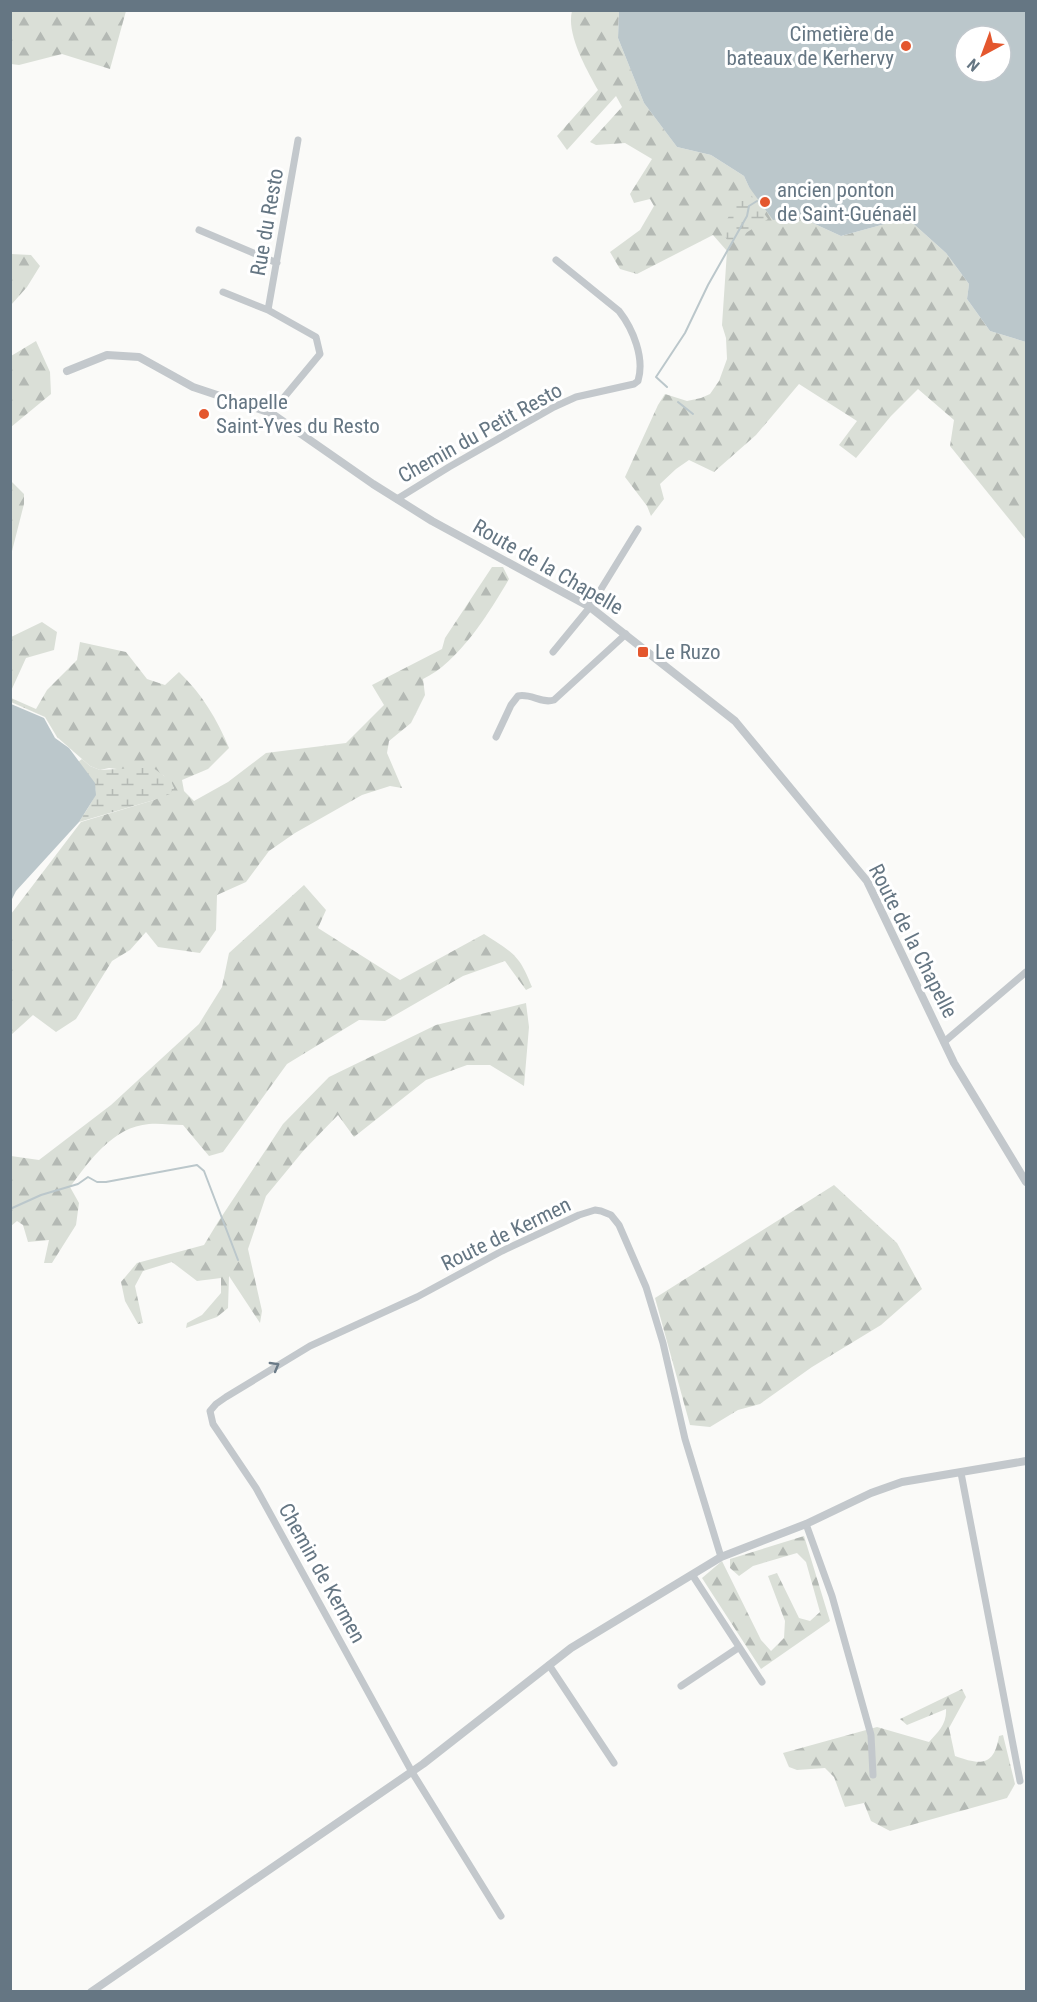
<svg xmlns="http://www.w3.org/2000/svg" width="1037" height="2002" font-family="'Roboto Condensed',sans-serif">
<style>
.forest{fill:url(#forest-firs)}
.wetland{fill:url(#wetland-marsh)}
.water{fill:#bbc7cb;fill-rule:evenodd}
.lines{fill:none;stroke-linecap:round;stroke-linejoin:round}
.stream{stroke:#bbc7cb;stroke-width:2}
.minor{stroke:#c3c8cc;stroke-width:7}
.tertiary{stroke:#c3c8cc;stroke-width:8}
.oneway{stroke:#6a7a87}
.poi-dot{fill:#e4572e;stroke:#fff;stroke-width:2}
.labels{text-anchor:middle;stroke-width:6;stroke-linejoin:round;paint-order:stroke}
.poi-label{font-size:21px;fill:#657683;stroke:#fff;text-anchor:start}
.street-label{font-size:21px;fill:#657683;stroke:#fff}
</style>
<defs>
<pattern id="forest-firs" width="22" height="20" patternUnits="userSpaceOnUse" patternTransform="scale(1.5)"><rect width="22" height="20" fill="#dadfd7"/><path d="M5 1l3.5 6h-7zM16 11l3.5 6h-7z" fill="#b4b9b4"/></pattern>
<pattern id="wetland-marsh" width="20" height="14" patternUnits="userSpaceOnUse" patternTransform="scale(1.5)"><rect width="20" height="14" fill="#dadfd7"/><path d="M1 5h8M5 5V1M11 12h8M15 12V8" fill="none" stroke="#b4b9b4"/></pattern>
</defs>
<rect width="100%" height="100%" fill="#fafaf8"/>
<path class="forest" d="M10 11 11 10 126 11 110 69 62 54 19 65 11 64Z
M572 11H619L618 38 644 103 677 147 711 155 744 176 749 187 782 219 793 214 841 236 907 218 946 253 969 284 967 299 990 331 1026 342V540L950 446 954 420 918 389 891 416 856 458 839 445 857 421 799 384 756 435 714 472 689 460 676 469 660 484 664 499 651 516 647 506 625 477 658 405 665 394 687 401 701 398 710 394 719 381 727 359 726 338 722 325 727 251 713 235 637 274 620 269 610 252 640 230 654 206 650 199 634 203 630 194 652 159 625 143 596 145 590 142 622 107 616 96 567 150 557 136 598 90C587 70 566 34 572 11Z
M11 254 31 255 40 266 27 287 11 305Z
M36 341 50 372 51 394 11 427V356Z
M11 481 24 494V504L11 555Z
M492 567H503L509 579C490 612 458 663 423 679L425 695 411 723 389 741 387 753 402 788 390 786 362 795 295 833 269 851 246 882 217 895 216 930 200 953 158 947 146 932 130 950 112 961 76 1019 56 1032 33 1015 11 1035V914L81 822 154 800 174 788 163 775 109 768 100 770 90 766 57 737 45 717 11 702V698L36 709 47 690 77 660 80 642 126 652 147 679 165 685 179 672C202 694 217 719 229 748L208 769 182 780 184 791 194 801 228 782 266 753 346 743 384 705 372 685 442 649 445 638Z
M42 622 57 632 54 650 26 658 11 691V637Z
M304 885 326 910 318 928 400 980 484 934C513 953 519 954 532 987L526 990 505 961 463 976 385 1021 359 1020 287 1064 223 1152 209 1156 183 1125C172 1125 160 1123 149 1124 113 1127 90 1160 70 1187L79 1203 76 1225 52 1263H44L49 1240 28 1242 23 1225 17 1221 11 1226V1156L39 1160 111 1105 199 1024 222 987 229 953Z
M526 1003 529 1027 524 1086 490 1065H467L426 1080 354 1137 338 1115 304 1150 266 1196 248 1249 262 1311 260 1323 229 1276 228 1308 217 1317 186 1328 187 1323 202 1315 221 1293V1278L197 1281 172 1262 143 1271 135 1286 143 1323 138 1324 125 1301 121 1282 137 1263 204 1245 218 1222 283 1124 329 1077 436 1025Z
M834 1185 897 1243 922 1289 881 1325 812 1367 760 1404 738 1410 710 1427 690 1425 655 1298Z
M804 1536 830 1621 761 1669 702 1578 722 1561 761 1640 771 1651 784 1638 785 1621 768 1576 777 1573 799 1618 810 1621 820 1612 806 1562 797 1553 753 1566 739 1576 730 1568V1559Z
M962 1689 966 1697 949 1728 955 1756C980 1765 994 1767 999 1736L1003 1735 1015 1784 1007 1798 890 1831 871 1821 864 1803 845 1807 834 1777 825 1768 797 1770 789 1767 783 1753 877 1727 929 1742C938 1732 947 1724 946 1709L907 1725 900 1719Z"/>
<path class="wetland" d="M749 192 768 219 730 243 720 231 738 201Z
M82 759 90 766 100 770 152 767 171 781 174 788 170 794 154 800 79 822C99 790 103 792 78 762Z"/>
<path class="water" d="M619 11H1026V342L990 331 967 299 969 284 946 253 907 218 841 236 793 214 782 219 773 220 749 187 744 176 711 155 677 147 644 103 618 38ZM965 36H1001V72H965Z
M11 704 44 718 55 738 69 748 95 783 96 795 79 822 16 891 11 901Z"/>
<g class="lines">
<path class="stream" d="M667 387 656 377 685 333 708 285 747 216 749 206 757 201
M678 402 693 414
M10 1209 41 1195 78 1184 88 1177 97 1182H106L197 1165 204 1171 238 1260"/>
<path class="minor" d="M199 230 277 263
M223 292 268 310 316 337 320 354 271 413
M268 310 298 140
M397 499 449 467 554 407 576 397 634 384 638 381C645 358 633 329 619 311L556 260
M553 652 590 607 638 529
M496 737 511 705 518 696C531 693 541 704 554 700L626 634
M944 1042 1026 972
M961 1473 1020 1781
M806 1524 832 1596 871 1735 873 1775
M693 1576 762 1682
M549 1665 614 1763
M681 1686 738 1648
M501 1916 412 1772 256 1488 213 1424 210 1411 216 1404 226 1397 310 1346 417 1297 502 1251 579 1215 595 1210 601 1211 611 1215 619 1225 646 1287 663 1343 685 1439 721 1557"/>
<path class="tertiary" d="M67 371 107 355 139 357 193 387 271 413 373 484 432 521 590 607 735 721 867 881 954 1063 1026 1182
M91 1992 423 1764 571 1648 721 1557 806 1524 871 1493 902 1482 1026 1461"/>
</g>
<defs><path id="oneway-chevron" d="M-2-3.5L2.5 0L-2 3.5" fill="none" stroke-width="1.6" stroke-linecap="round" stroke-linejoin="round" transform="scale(1.5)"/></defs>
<use class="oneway" href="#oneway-chevron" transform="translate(275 1366) rotate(-30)"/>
<g class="poi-dot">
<circle cx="906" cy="46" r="6"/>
<circle cx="765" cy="202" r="6"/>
<circle cx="204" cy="414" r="6"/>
<rect x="637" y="646" width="12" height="12" rx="3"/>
</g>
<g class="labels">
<g class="poi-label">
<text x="894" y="41" text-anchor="end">Cimetière de<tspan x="894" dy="24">bateaux de Kerhervy</tspan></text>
<text x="777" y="197">ancien ponton<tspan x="777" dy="24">de Saint-Guénaël</tspan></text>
<text x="216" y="409">Chapelle<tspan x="216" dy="24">Saint-Yves du Resto</tspan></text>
<text x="655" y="659">Le Ruzo</text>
</g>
<g class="street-label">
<text transform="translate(267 222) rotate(-80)" y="7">Rue du Resto</text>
<text transform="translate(480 433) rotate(-29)" y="7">Chemin du Petit Resto</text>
<text transform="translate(548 567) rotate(30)" y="7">Route de la Chapelle</text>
<text transform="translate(913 941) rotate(63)" y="7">Route de la Chapelle</text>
<text transform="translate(506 1234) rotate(-26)" y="7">Route de Kermen</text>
<text transform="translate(322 1573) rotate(61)" y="7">Chemin de Kermen</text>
</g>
</g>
<rect width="1037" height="2002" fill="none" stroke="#657683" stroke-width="24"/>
<g transform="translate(983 54) rotate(221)"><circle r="28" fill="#ffffff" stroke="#c1c8cd" stroke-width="1.5"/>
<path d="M0-4.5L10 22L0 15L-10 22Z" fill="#e4572e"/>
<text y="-9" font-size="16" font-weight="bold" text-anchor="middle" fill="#657683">N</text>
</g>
</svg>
